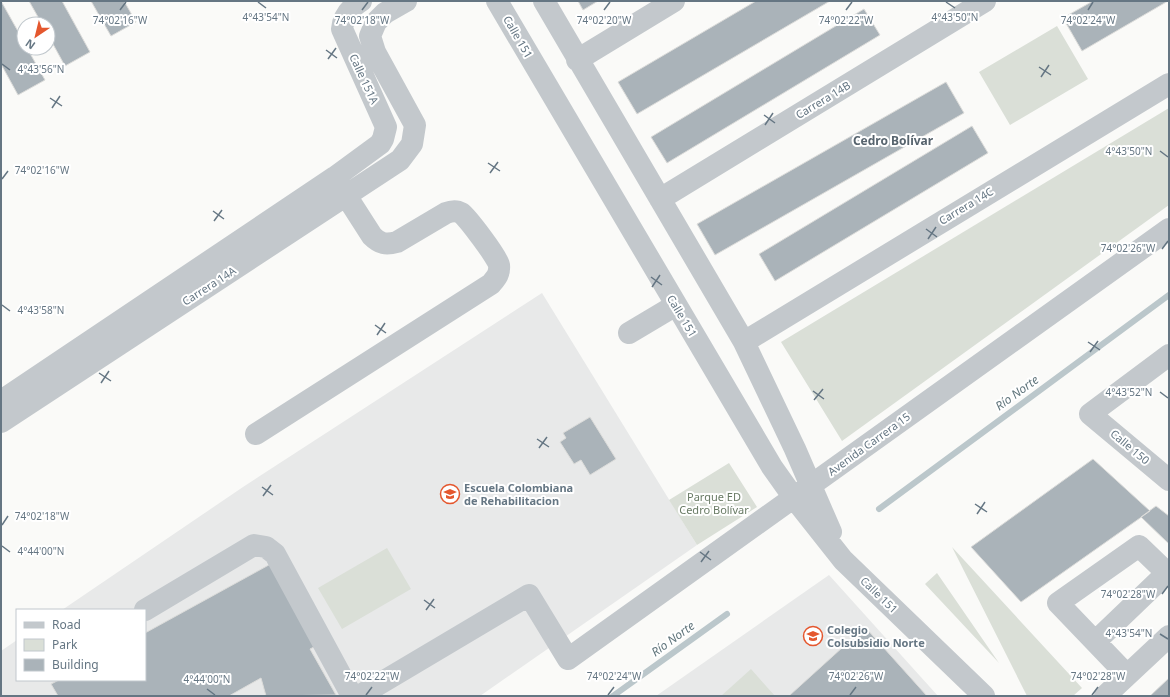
<svg xmlns="http://www.w3.org/2000/svg" width="1170" height="697" font-family="'Noto Sans',sans-serif">
<style>
.built{fill:#e8e9e9}
.green{fill:#dadfd7}
.lines{fill:none;stroke-linecap:round;stroke-linejoin:round}
.stream{stroke:#bbc7cb;stroke-width:6}
.building{fill:#aab3b9;stroke:#dcdcda}
.minor{stroke:#c3c8cc;stroke-width:22}
.ticks{fill:none;stroke:#657683;stroke-width:1.5}
.labels{text-anchor:middle;stroke-width:4;stroke-linejoin:round;paint-order:stroke}
.street-label{font-size:11px;fill:#657683;stroke:#fff}
.poi-label{font-size:11px;font-weight:bold;fill:#657683;stroke:#fff;text-anchor:start}
.park-label{font-size:11px;fill:#687a64;stroke:#fff}
.neighbourhood-label{font-size:12px;font-weight:bold;fill:#57646e;stroke:#fff}
.water-label{font-size:12px;font-style:italic;fill:#60757c;stroke:#fff}
.ticks-label{font-size:10px;text-anchor:middle;fill:#657683;stroke:#fff;stroke-width:4;stroke-linejoin:round;paint-order:stroke}
</style>
<rect width="100%" height="100%" fill="#fafaf8"/>
<path class="built" d="M542 293 697 545 480 696H1V651L17 640V680H145V610H62L243 487Z
M829 575 938 696H656Z"/>
<path class="green" d="M1057 26 1088 79 1010 125 979 72Z
M1169 108V205L842 441 781 342Z
M729 463 757 507 697 545 669 500Z
M952 547 1082 688 1073 696H1027Z
M387 548 411 589 342 629 318 588Z
M937 573 999 663 925 584Z
M751 669 775 696H721Z"/>
<g class="lines">
<path class="stream" d="M879 509 1169 295
M613 696 727 614"/>
</g>
<path class="building" d="M1 1 24 42V48H27L45 80 18 95 1 64Z
M29 1H62L90 52 65 66 48 35V24H42Z
M91 1H124L136 22 111 36Z
M578 1H598L583 10Z
M756 1H830L637 114 618 82Z
M1093 1H1168L1082 51 1063 18Z
M864 9 880 35 667 163 651 137Z
M946 82 964 113 715 255 697 224Z
M972 126 988 153 775 281 759 254Z
M590 417 616 459 590 475 581 460 574 464 560 442 566 438 563 433Z
M1093 459 1150 511 1021 602 971 547Z
M1156 506 1169 516V544L1141 517Z
M276 561 322 643 310 649 336 695 266 696 261 678 229 696H58L51 684 59 680H145V633Z
M865 627 927 696H791L790 695Z
M1169 678V696H1150Z"/>
<g class="lines">
<path class="minor" d="M497 1 772 467 794 498 843 560 984 696
M544 1 744 342 795 449 831 532
M577 60 674 1
M660 199 985 1
M629 333 676 305
M744 342 1169 84
M1169 355 1090 414 1169 480
M1 401 335 177 380 144 383 139 386 127 342 29C343 16 350 8 361 1
M1 422 400 160 412 144 415 125 375 52 370 36 376 22 385 13 406 1
M256 434 491 284C496 278 500 274 499 265 498 258 467 217 461 213 456 210 451 211 446 213L397 242C386 245 380 244 372 236L338 183
M145 610 254 545 266 547 275 554 352 696
M1096 641 1167 573 1139 546 1058 603 1127 675
M359 696 529 595 568 659 1169 229
M1105 696 1169 636"/>
</g>
<path class="ticks" d="M258 2 266 8M946 2 955 8M120 10 126 2M362 10 368 2M604 10 610 2M846 10 852 2M1088 10 1093 2M326 50 337 58M328 59 336 48M2 64 10 70M1039 67 1051 75M1041 77 1049 65M50 98 62 106M52 108 60 96M764 115 775 123M765 125 773 113M1160 151 1168 157M488 163 500 171M490 173 498 162M2 179 8 171M213 211 224 219M214 221 222 210M926 229 937 237M928 239 936 227M1162 249 1168 241M651 277 662 285M652 287 660 275M2 305 10 311M375 325 386 333M377 335 385 323M1088 342 1100 350M1090 352 1098 341M99 373 111 381M101 383 109 371M813 391 824 399M1160 392 1168 398M814 400 823 389M537 439 549 447M539 448 547 437M262 487 273 495M263 496 271 485M975 504 987 512M977 514 985 502M2 525 8 516M2 546 10 552M700 552 711 560M701 562 709 551M1162 594 1168 586M424 600 435 608M426 610 434 599M1160 634 1168 639M207 689 215 695M366 695 372 687M608 695 614 687M850 695 856 687M1092 695 1098 687"/>
<defs>
<symbol id="university-ring" viewBox="-11 -11 22 22"><circle r="9.5" fill="#fff" stroke="#e4572e" stroke-width="1.5"/><path d="M0-5L7-2L0 1L-7-2ZM-4 1L0 2.5L4 1V4Q0 6-4 4Z" fill="#e4572e"/></symbol>
<symbol id="school-ring" viewBox="-11 -11 22 22"><circle r="9.5" fill="#fff" stroke="#e4572e" stroke-width="1.5"/><path d="M0-5L7-2L0 1L-7-2ZM-4 1L0 2.5L4 1V4Q0 6-4 4Z" fill="#e4572e"/></symbol>
</defs>
<g fill-rule="evenodd">
<use href="#university-ring" x="439" y="483" width="22" height="22"/>
<use href="#school-ring" x="802" y="625" width="22" height="22"/>
</g>
<g class="labels">
<g class="street-label">
<text transform="translate(518 37) rotate(60)" y="4">Calle 151</text>
<text transform="translate(364 79) rotate(65)" y="4">Calle 151A</text>
<text transform="translate(823 100) rotate(-31)" y="4">Carrera 14B</text>
<text transform="translate(966 206) rotate(-31)" y="4">Carrera 14C</text>
<text transform="translate(209 286) rotate(-33)" y="4">Carrera 14A</text>
<text transform="translate(682 316) rotate(59)" y="4">Calle 151</text>
<text transform="translate(869 444) rotate(-36)" y="4">Avenida Carrera 15</text>
<text transform="translate(1130 447) rotate(40)" y="4">Calle 150</text>
<text transform="translate(879 595) rotate(44)" y="4">Calle 151</text>
</g>
<g class="poi-label">
<text x="464" y="492">Escuela Colombiana<tspan x="464" dy="13">de Rehabilitacion</tspan></text>
<text x="827" y="634">Colegio<tspan x="827" dy="13">Colsubsidio Norte</tspan></text>
</g>
<g class="park-label">
<text x="714" y="501">Parque ED<tspan x="714" dy="13">Cedro Bolívar</tspan></text>
</g>
<g class="neighbourhood-label">
<text x="893" y="145">Cedro Bolívar</text>
</g>
<g class="water-label">
<text transform="translate(1017 393) rotate(-36)" y="4">Río Norte</text>
<text transform="translate(673 639) rotate(-36)" y="4">Río Norte</text>
</g>
</g>
<g class="ticks-label">
<text x="266" y="21">4°43'54"N</text>
<text x="955" y="21">4°43'50"N</text>
<text x="120" y="24">74°02'16"W</text>
<text x="362" y="24">74°02'18"W</text>
<text x="604" y="24">74°02'20"W</text>
<text x="846" y="24">74°02'22"W</text>
<text x="1088" y="24">74°02'24"W</text>
<text x="41" y="73">4°43'56"N</text>
<text x="1129" y="155">4°43'50"N</text>
<text x="42" y="174">74°02'16"W</text>
<text x="1128" y="252">74°02'26"W</text>
<text x="41" y="314">4°43'58"N</text>
<text x="1129" y="396">4°43'52"N</text>
<text x="42" y="520">74°02'18"W</text>
<text x="41" y="555">4°44'00"N</text>
<text x="1128" y="598">74°02'28"W</text>
<text x="1129" y="637">4°43'54"N</text>
<text x="372" y="680">74°02'22"W</text>
<text x="614" y="680">74°02'24"W</text>
<text x="856" y="680">74°02'26"W</text>
<text x="1098" y="680">74°02'28"W</text>
<text x="207" y="683">4°44'00"N</text>
</g>
<rect width="1170" height="697" fill="none" stroke="#657683" stroke-width="4"/>
<rect x="16" y="609" width="130" height="72" fill="#ffffff" stroke="#c1c8cd"/>
<rect x="24" y="622" width="20" height="6" fill="#c3c8cc" stroke="#c1c8cd"/>
<text x="52" y="629" font-size="12" fill="#657683">Road</text>
<rect x="24" y="639" width="20" height="12" fill="#dadfd7" stroke="#c1c8cd"/>
<text x="52" y="649" font-size="12" fill="#657683">Park</text>
<rect x="24" y="659" width="20" height="12" fill="#aab3b9" stroke="#c1c8cd"/>
<text x="52" y="669" font-size="12" fill="#657683">Building</text>
<g transform="translate(36 36) rotate(215)"><circle r="19" fill="#ffffff" stroke="#c1c8cd"/>
<path d="M0-3L7 15L0 10L-7 15Z" fill="#e4572e"/>
<text y="-6" font-size="11" font-weight="bold" text-anchor="middle" fill="#657683">N</text>
</g>
</svg>
